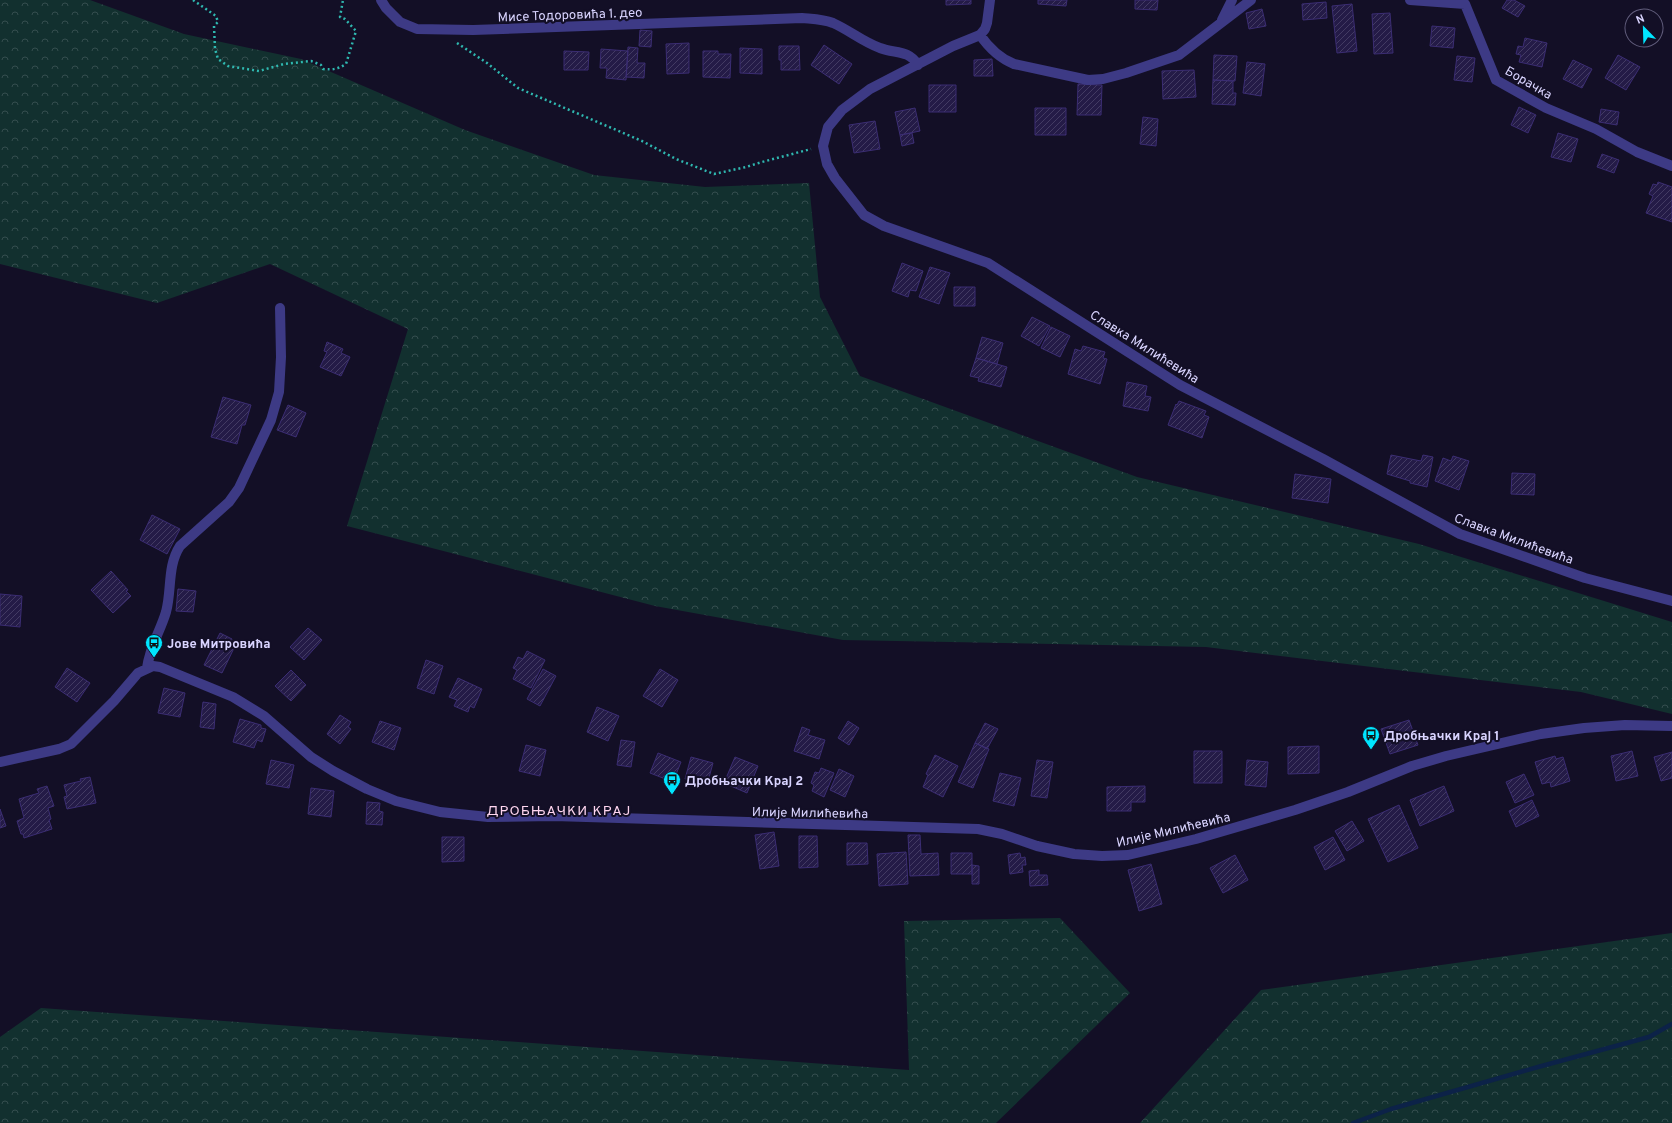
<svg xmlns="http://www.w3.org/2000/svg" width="1672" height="1123" font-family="Overpass,sans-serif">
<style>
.forest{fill:url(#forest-crowns)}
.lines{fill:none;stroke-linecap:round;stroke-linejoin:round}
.stream{stroke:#0c2248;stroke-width:4.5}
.building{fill:url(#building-hatch);stroke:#3b2d73}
.path{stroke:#2fb8b0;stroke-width:2.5;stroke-dasharray:2 3;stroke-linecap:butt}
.street{stroke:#3d3a85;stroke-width:10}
.labels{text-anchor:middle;stroke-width:4;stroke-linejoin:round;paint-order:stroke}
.street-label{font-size:13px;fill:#d9d4ff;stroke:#130f26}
.poi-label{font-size:13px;font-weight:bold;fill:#d9d4ff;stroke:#130f26;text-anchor:start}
.neighbourhood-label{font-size:14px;letter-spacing:1px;fill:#ffd6f0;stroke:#130f26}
</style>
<defs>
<pattern id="forest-crowns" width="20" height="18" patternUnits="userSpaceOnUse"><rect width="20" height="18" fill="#12302f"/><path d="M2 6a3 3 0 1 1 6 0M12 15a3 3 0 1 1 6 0" fill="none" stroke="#344d4e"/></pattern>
<pattern id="building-hatch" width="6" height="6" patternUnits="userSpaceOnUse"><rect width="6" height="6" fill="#241b47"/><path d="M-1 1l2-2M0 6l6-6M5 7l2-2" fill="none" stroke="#433b63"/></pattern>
</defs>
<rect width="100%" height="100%" fill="#130f26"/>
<path class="forest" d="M0 0H90L184 34 301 59 465 130 594 175 705 187 809 183 820 297 860 376 1137 477 1419 544 1672 622V714L1581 692 1206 647 843 640 655 606 347 526 408 329 270 264 157 303 0 264Z
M1060 918 1130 993 996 1123H0V1037L41 1008 909 1070 904 921Z
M1672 933V1123H1140L1261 990Z"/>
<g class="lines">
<path class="stream" d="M1353 1123 1391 1109 1538 1067 1649 1037 1672 1024"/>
</g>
<path class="building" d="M946 0H971V4L946 5Z
M1038 0H1067L1066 6 1038 4Z
M1135 0H1158L1157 10 1135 9Z
M1507 0H1514L1525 6 1518 17 1502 8Z
M1326 2 1327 18 1303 20 1302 4Z
M1352 4 1357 51 1337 53 1332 6Z
M1262 9 1266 26 1249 29 1246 13Z
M1390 13 1393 53 1374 54 1372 14Z
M1432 26 1455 28 1453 48 1430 46Z
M640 30 652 31 651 47 639 46Z
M1525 38 1547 43 1542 67 1519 62 1521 55 1516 54 1518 46 1523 47Z
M689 43V73L667 74 666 44Z
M824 45 852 64 839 84 811 65Z
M779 46H799L800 70H781V60H779Z
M628 47 638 48 637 63H645L644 78 626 77Z
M740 48 762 49V74L740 73Z
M601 49 628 51 626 80 606 78 607 68H600Z
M564 51 589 52 588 70H564Z
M703 51H718V54H731L730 78 703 77Z
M1214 55 1237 56 1235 81 1213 80Z
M1618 55 1640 67 1626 90 1605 78Z
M1457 56 1475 58 1472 82 1454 80Z
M992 59 993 76H974V60Z
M1573 60 1592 69 1582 88 1563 79Z
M1247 62 1265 64 1261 96 1243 93Z
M1194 70 1196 97 1163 99 1162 71Z
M1213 80 1233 81V93H1236L1235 105 1212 104Z
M1078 84 1102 85 1101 115H1077Z
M929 85H956V112H929Z
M1519 107 1536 115 1528 133 1511 125Z
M915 108 920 131 900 135 895 112Z
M1035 108H1066V135H1035Z
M1601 109 1619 112 1617 125 1599 122Z
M1143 117 1158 119 1156 146 1140 144Z
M875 121 880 149 854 153 849 125Z
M912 133 914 143 902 146 900 135Z
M1558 133 1578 139 1571 162 1551 157Z
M1602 154 1619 160 1614 173 1597 167Z
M1658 182 1672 187V222L1646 213 1653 196 1649 194 1653 184 1657 185Z
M902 263 923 271 916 291 910 290 908 297 892 291Z
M930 267 950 273 939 304 919 297Z
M954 287H975V306H954Z
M1032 317 1050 326 1039 346 1021 336Z
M1051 327 1070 336 1060 357 1041 348Z
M982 337 1003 343 997 364 976 358Z
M327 342 343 349 341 353 350 357 341 376 320 367 327 352 324 351Z
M1083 346 1105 352 1103 358 1107 359 1100 384 1068 374 1075 349 1081 351Z
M976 358 1007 367 1001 387 978 381 979 378 970 376Z
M1127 382 1147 386 1145 396 1151 397 1148 411 1123 406Z
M223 397 251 405 245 425H242L237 444 211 437Z
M1179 401 1206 411 1204 415 1209 417 1202 438 1168 425 1176 404 1177 405Z
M288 405 306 413 296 437 277 430Z
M1391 455 1421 461 1423 455 1433 457 1427 487 1410 483V481L1387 474Z
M1453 456 1469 461 1459 490 1435 481 1443 458 1451 461Z
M1512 473 1535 474 1534 495 1511 494Z
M1295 474 1331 479 1328 503 1292 498Z
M152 515 180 529 167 554 140 540Z
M111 571 128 590 126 591 131 596 113 613 91 590Z
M178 589 196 591 193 612 176 611Z
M0 594 22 596 20 627 0 625Z
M308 628 322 640 304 660 290 647Z
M220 633 232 639 230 644 235 646 222 673 204 665Z
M527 651 545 660 531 688 513 679 517 670 513 668 518 657 523 659Z
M426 660 443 666 434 694 417 688Z
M67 668 90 683 77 702 55 687Z
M543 669 556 676 540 706 527 699Z
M660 669 678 680 662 707 643 696Z
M291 670 306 685 291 701 275 686Z
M458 678 482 689 474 708 470 706 468 712 454 706 457 700 449 697Z
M164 688 185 693 180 717 158 713Z
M203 702 216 704 214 729 200 727Z
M597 707 619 716 608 741 587 732Z
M340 715 351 722 348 727 351 729 340 744 327 734Z
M240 719 261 725V728L266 729 262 742 257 740 254 748 233 742Z
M1409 720 1418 745 1390 754 1381 729Z
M380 721 401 728 394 750 372 742Z
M848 721 859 728 849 745 838 738Z
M985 723 998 729 987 749 975 743Z
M802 727 810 730 808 735 825 740 819 759 794 751Z
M621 740 635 742 631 767 617 765Z
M975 743 989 749 973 788 958 782Z
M526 745 546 750 540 776 519 771Z
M1319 746V773L1288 774V747Z
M1194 751H1222V783H1194Z
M1632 751 1638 776 1616 781 1611 756Z
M1672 752V778L1661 781 1654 757Z
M658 753 681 762 673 782 650 773Z
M935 755 958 766 943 797 923 787 928 775 926 774Z
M1555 756 1556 759 1563 757 1570 781 1551 787 1550 782 1542 784 1535 762Z
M691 757 713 763 707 785 685 779Z
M735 757 758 766 747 793 724 783Z
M271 760 294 765 289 788 266 784Z
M1037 760 1053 762 1047 798 1031 796Z
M1247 760 1268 762 1266 787 1245 785Z
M821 768 834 773 824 797 812 791 814 785 811 783 815 772 819 773Z
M839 769 854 776 845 797 830 790Z
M1000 773 1021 778 1014 806 993 801Z
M1524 774 1534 795 1515 803 1506 782Z
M90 777 96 803 67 809 64 797 67 796 64 785 81 781 80 779Z
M47 786 54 806 48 808 51 819 49 820 52 829 24 838 23 834H21L17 821 24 818 19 799 39 793 37 789Z
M1145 786V802H1131V811H1107V787Z
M1444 786 1454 811 1420 826 1410 800Z
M311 788 334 791 331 817 308 814Z
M1532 800 1539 816 1516 827 1509 811Z
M367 802 380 803 379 811 383 812 382 825 366 824Z
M1399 805 1418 848 1388 862 1368 819Z
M0 809 6 826 0 828Z
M1352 821 1364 841 1347 851 1335 831Z
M774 832 779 866 760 869 755 835Z
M908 835H920L921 854 938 853 939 875 910 876Z
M799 836H817L818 867 799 868Z
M442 837H464V861L442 862Z
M1333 837 1345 860 1325 870 1314 847Z
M847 843H867L868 864 847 865Z
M906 852 908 884 879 886 877 854Z
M951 853H972V874H951Z
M1020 853 1021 858 1025 857 1026 865H1022L1023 872 1010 874 1008 855Z
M1235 855 1248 880 1223 893 1210 868Z
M1151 864 1162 904 1139 911 1128 870Z
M972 865 979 866V884H972Z
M1039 870V875H1047L1048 885 1030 886 1029 871Z"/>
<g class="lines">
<path class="path" d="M193 0 216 16 218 22 214 26 215 49 218 59 228 66 259 71 284 64 311 61 321 65 323 69C333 70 338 69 346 64L356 31 345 19 340 17 343 0
M457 43 487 63 518 88 642 141 676 159 714 174 746 167 762 162 811 149"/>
<path class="street" d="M381 0 386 8 400 22 417 29 473 30 802 18C812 19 823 19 833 23 849 30 863 42 880 48 895 54 908 49 918 65
M990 0 987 23 985 29 980 35 953 46 870 89 842 110 828 127 823 146 827 164 835 178 864 215 884 226 988 263 1180 385 1323 459 1460 534 1585 578 1672 601
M1410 0 1465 4
M1465 4 1496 80 1546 108 1596 129 1637 152 1672 166
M1222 20 1232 0
M980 35C989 48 999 58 1014 64L1088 80 1103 79 1126 73 1179 55 1251 0
M147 668C150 646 160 632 166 612 172 590 167 566 180 546L229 502 239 488 271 420 279 392 281 357 280 308
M0 762 59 749 71 744 114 701 138 673 153 666 160 667 233 697 264 716 311 757 333 771 367 789 396 801 440 812 488 817 554 816 978 829 1002 834 1037 846 1074 854 1102 856 1128 855 1196 839 1295 810 1348 792 1412 766 1446 756 1541 734 1584 728 1625 725 1672 726"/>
</g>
<defs>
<symbol id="bus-pin" viewBox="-11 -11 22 30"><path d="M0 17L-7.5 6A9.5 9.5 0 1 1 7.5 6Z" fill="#00e5ff" stroke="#130f26"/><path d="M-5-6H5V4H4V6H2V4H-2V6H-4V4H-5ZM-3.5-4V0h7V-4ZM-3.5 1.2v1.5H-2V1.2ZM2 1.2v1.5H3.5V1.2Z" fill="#111"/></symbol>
</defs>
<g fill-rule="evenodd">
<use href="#bus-pin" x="144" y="633" width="20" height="27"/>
<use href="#bus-pin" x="1361" y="725" width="20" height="27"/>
<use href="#bus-pin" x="662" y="770" width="20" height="27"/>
</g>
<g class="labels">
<g class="street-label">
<text transform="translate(570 14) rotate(-2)" y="5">Мисе Тодоровића 1. део</text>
<text transform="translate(1529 82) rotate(30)" y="5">Борачка</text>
<text transform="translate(1145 346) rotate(32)" y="5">Славка Милићевића</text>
<text transform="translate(1514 538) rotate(20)" y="5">Славка Милићевића</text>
<text transform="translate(810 812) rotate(1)" y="5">Илије Милићевића</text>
<text transform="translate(1173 829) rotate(-13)" y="5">Илије Милићевића</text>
</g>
<g class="poi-label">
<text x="167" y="648">Јове Митровића</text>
<text x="1384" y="740">Дробњачки Крај 1</text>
<text x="685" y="785">Дробњачки Крај 2</text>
</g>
<g class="neighbourhood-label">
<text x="559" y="815">ДРОБЊАЧКИ КРАЈ</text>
</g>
</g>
<g transform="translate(1644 28) rotate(337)"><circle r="19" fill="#130f26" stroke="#625e7d"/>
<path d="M0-3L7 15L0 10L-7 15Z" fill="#00e5ff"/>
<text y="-6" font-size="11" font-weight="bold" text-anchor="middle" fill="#d9d4ff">N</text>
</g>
</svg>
